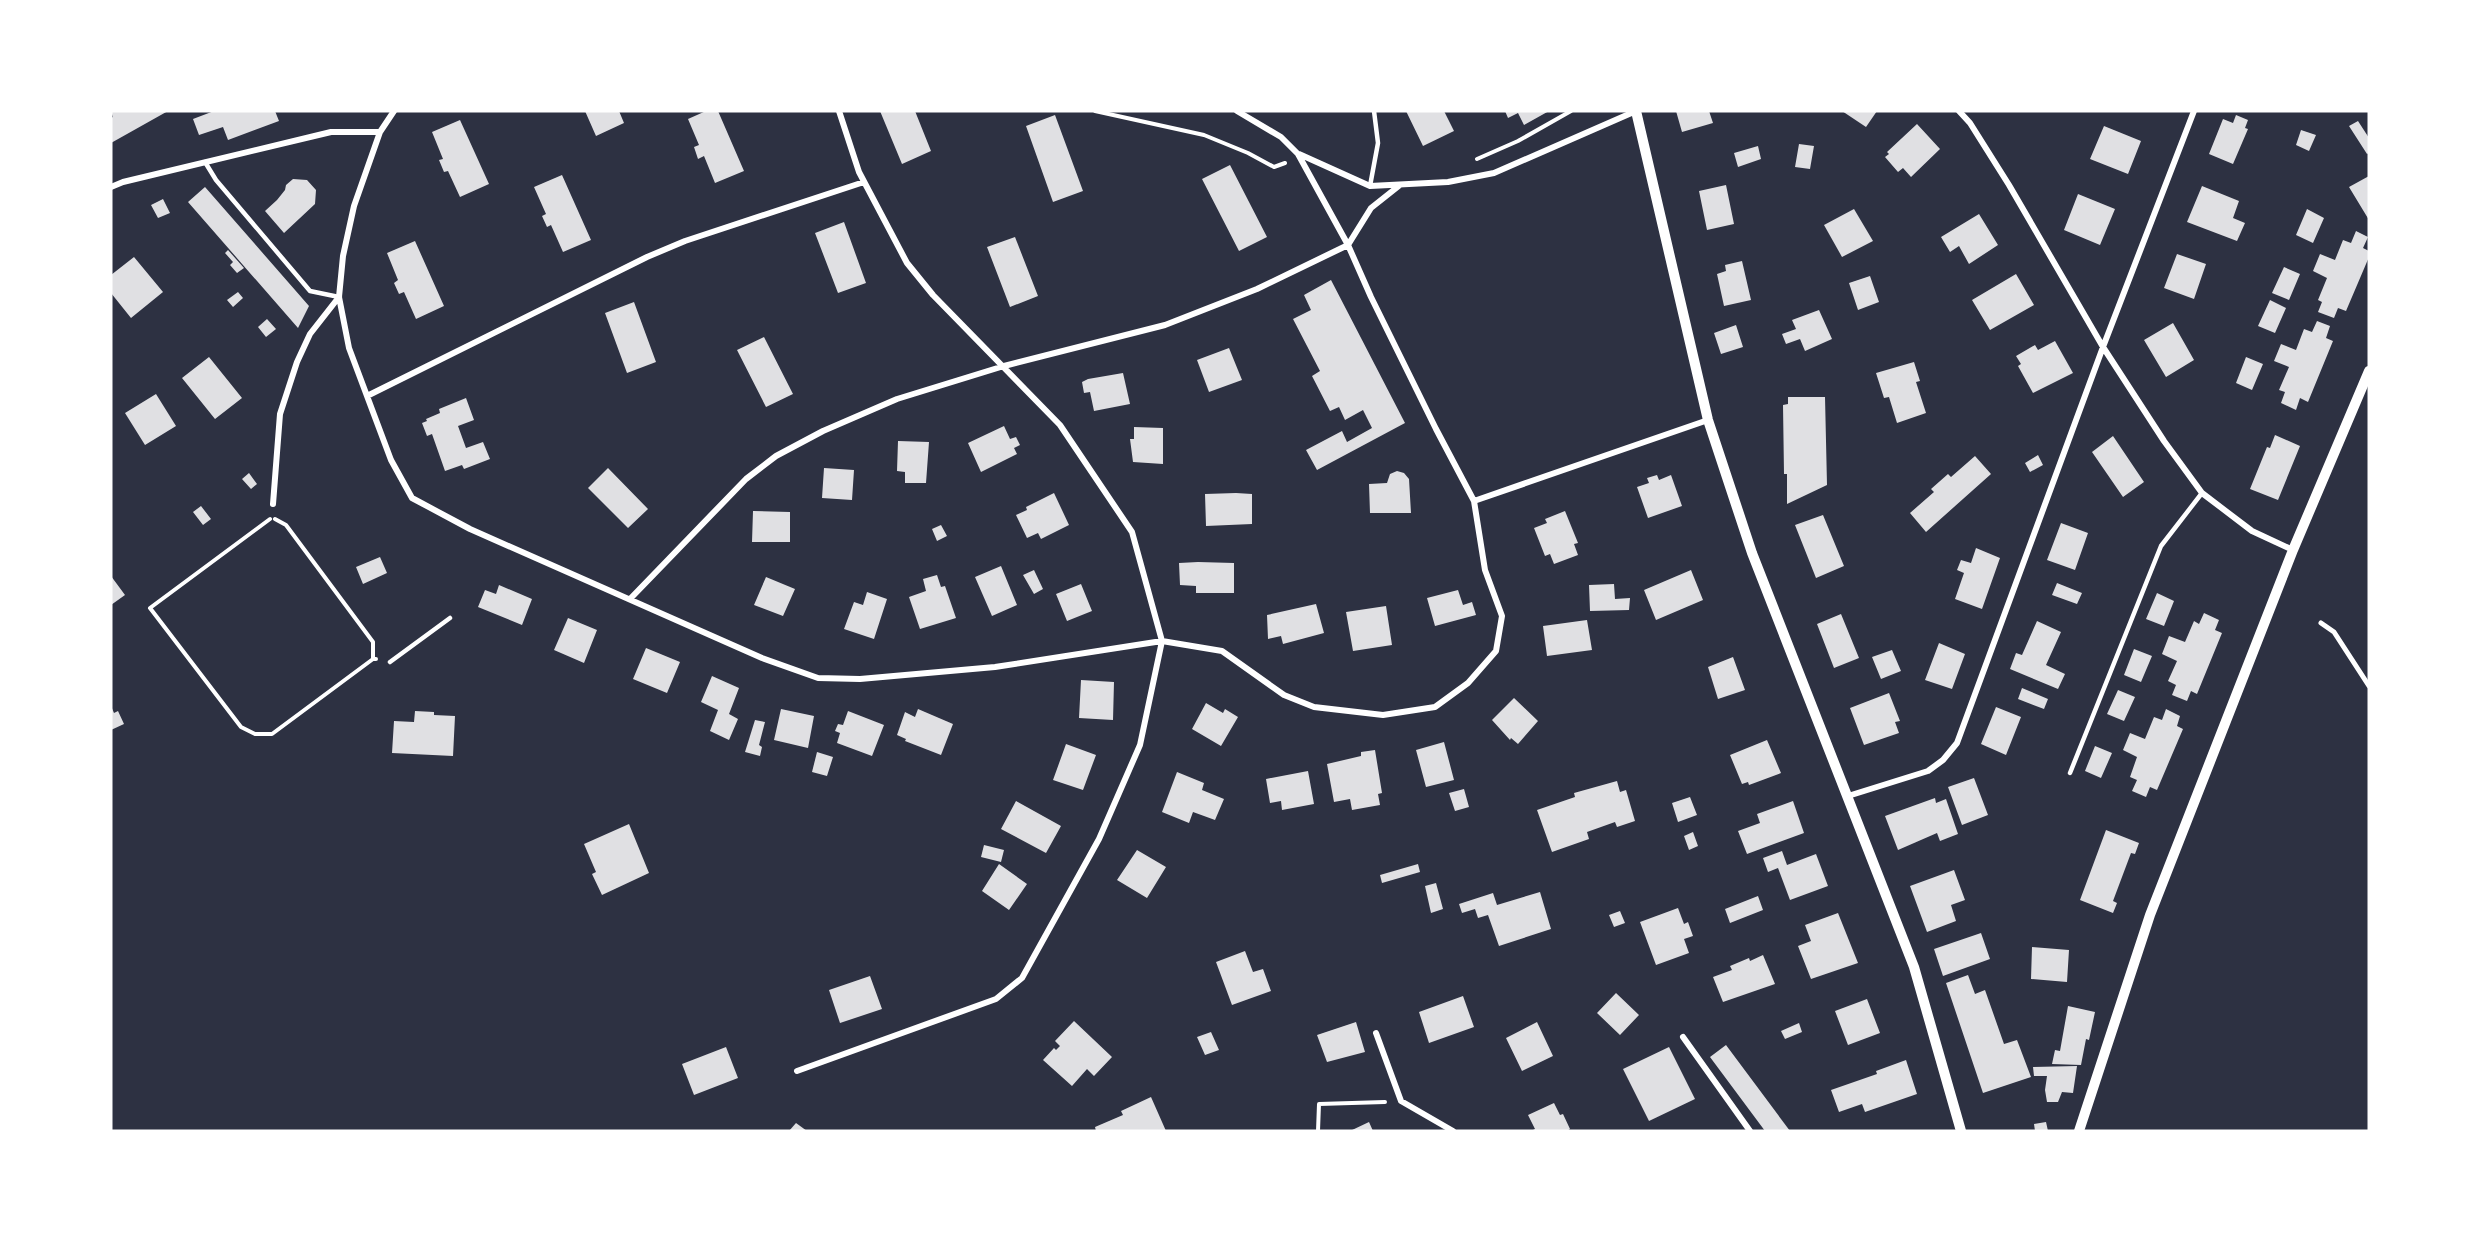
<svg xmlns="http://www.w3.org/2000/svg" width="2480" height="1242" font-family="Roboto,sans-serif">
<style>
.building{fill:#e0e0e3}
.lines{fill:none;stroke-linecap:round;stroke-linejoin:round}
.path{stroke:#fff;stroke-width:4}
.service{stroke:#fff;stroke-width:4.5}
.pedestrian{stroke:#fff;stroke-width:5}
.minor{stroke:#fff;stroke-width:6}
.tertiary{stroke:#fff;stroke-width:10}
</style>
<rect width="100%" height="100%" fill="#2d3142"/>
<path class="building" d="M111 111H168L111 143V118L113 117Z
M214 111H275L279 121 228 140 223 127 199 135 193 119Z
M585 111H619L624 123 596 136Z
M706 111H718L744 171 715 183 704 156 698 159 694 147 699 145 688 119Z
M880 111H915L931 151 902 164Z
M1406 111H1444L1454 131 1423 146Z
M1505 111H1549L1524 125 1518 113 1508 118Z
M1676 111H1709L1713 123 1682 132Z
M1842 111H1877L1866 127Z
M1055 115 1083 191 1053 202 1026 126Z
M2236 115 2248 120 2245 128 2248 129 2233 164 2209 154 2223 119 2233 123Z
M460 120 489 184 460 197 448 171 444 172 439 160 443 159 432 132Z
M2358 121 2369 138V153L2367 154 2349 126Z
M1917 124 1940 149 1911 177 1903 168 1898 172 1885 157 1889 154 1887 152Z
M2104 126 2141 141 2128 174 2090 159Z
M2301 130 2316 135 2309 151 2296 145Z
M1799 144 1814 146 1810 169 1795 167Z
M1758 146 1761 159 1738 167 1734 153Z
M1230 165 1267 237 1239 251 1202 179Z
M562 175 591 240 563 252 551 225 547 227 542 216 546 214 534 187Z
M2369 176V220L2349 187Z
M293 179 307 180 316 190 315 204 284 233 265 211 277 200 285 190 286 185Z
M1726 185 1734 224 1707 230 1699 191Z
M2202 186 2239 201 2233 218 2245 223 2237 241 2187 222Z
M205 187 309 306 298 328 188 202Z
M2078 194 2115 209 2100 245 2064 230Z
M163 199 170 213 158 218 151 205Z
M1854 209 1873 241 1842 257 1824 225Z
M2307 209 2324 218 2313 243 2296 235Z
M1979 214 1998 245 1969 264 1959 246 1950 252 1941 237Z
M844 222 866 283 838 293 815 233Z
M2356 231 2368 237 2363 248 2369 251V257L2346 311 2338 308 2334 318 2318 312 2322 302 2318 300 2327 278 2313 271 2320 254 2335 260 2343 240 2351 243Z
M1015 237 1038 296 1010 307 987 247Z
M415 241 444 306 416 319 404 292 399 294 394 283 398 280 387 253Z
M228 250 244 268 237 273 230 265 233 262 225 253Z
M2177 254 2206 264 2194 299 2164 288Z
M134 257 163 292 131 318 111 293V275Z
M1742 261 1751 300 1724 306 1717 274 1726 271 1725 265Z
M2284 267 2300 274 2289 300 2272 293Z
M2016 274 2034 305 1990 330 1972 300Z
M1870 276 1879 302 1858 310 1849 283Z
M1331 280 1405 423 1317 470 1306 450 1342 431 1347 442 1372 428 1363 410 1345 420 1339 407 1330 411 1312 376 1320 371 1293 319 1311 310 1304 295Z
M238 292 243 298 233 307 227 300Z
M2270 300 2286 308 2275 333 2258 326Z
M634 302 656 362 627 373 605 313Z
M1819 310 1832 339 1805 351 1800 339 1786 344 1782 334 1796 329 1792 320Z
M267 319 276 329 266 337 258 327Z
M2317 321 2330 326 2326 338 2333 341 2308 402 2300 398 2296 410 2281 403 2285 392 2279 390 2289 367 2274 361 2281 344 2296 350 2304 329 2312 332Z
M2173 323 2194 360 2166 377 2144 340Z
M1736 325 1743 347 1721 354 1714 333Z
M764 337 793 394 766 407 737 350Z
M2055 341 2073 373 2033 393 2018 366 2021 364 2016 356 2035 345 2038 350Z
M1229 348 1242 380 1209 392 1197 360Z
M209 357 242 398 215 419 182 378Z
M2246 357 2263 364 2252 390 2236 383Z
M1914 362 1920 381 1916 382 1926 413 1897 423 1889 397 1884 398 1876 373Z
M1123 373 1130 404 1094 411 1090 392 1084 393 1082 382 1088 379Z
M156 394 176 426 145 445 125 413Z
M1788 397H1825L1827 485 1787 504V474H1784L1783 405 1788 404Z
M466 398 474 420 458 426 466 448 483 442 490 459 464 469 462 465 445 471 432 434 427 436 422 423 427 421 426 419 440 413 439 409Z
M1004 426 1010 439 1016 437 1020 445 1014 448 1017 454 981 472 968 443Z
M1134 427 1163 428V464L1133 462 1130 439H1134Z
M2275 435 2300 446 2278 500 2250 489 2267 447 2270 448Z
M2113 436 2144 482 2123 497 2092 452Z
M898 441 929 442 926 483H905V472L897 471Z
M2038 455 2043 465 2030 472 2025 463Z
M1975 456 1991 474 1926 532 1910 513 1934 492 1931 489 1948 474 1951 477Z
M608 468 648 509 628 528 588 488Z
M824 468 854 470 852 500 822 498Z
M1397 471 1404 473 1409 479 1411 513H1370L1369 484 1387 483 1390 474Z
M249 473 257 484 251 489 242 479Z
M1657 475 1659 480 1671 475 1682 506 1648 518 1637 487 1649 483 1647 478Z
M1054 493 1069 525 1041 539 1038 533 1027 538 1016 515 1027 510 1026 507Z
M1236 493 1252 494V524L1206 526 1205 494Z
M201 506 211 519 203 525 193 512Z
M753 511 790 512V542H752Z
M1565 511 1578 543 1574 544 1578 555 1554 564 1550 554 1545 556 1534 528 1547 523 1545 519Z
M1823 515 1844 566 1816 578 1795 525Z
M2061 523 2088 533 2075 570 2047 560Z
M941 525 947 536 937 541 932 529Z
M1976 548 2000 558 1982 609 1955 599 1964 573 1957 570 1961 560 1971 563Z
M380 557 387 573 363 584 356 567Z
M1198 562 1234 563V593H1196V586L1180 585 1179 563Z
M1001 566 1017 605 992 616 975 577Z
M1034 570 1043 589 1034 594 1023 575Z
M1691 570 1703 600 1656 620 1644 590Z
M937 575 941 587 945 586 956 618 920 629 909 597 926 591 923 579Z
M111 576 125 595 111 605Z
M766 577 795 589 783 616 754 605Z
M2057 583 2082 593 2077 604 2052 595Z
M1081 584 1092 611 1067 621 1056 594Z
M1614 584 1615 599 1630 598 1629 610 1590 611 1589 585Z
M499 585 532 599 522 625 478 607 485 590 496 594Z
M1458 590 1463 605 1472 602 1476 615 1435 626 1427 598Z
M867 592 887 599 874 639 844 629 854 602 863 605Z
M2157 593 2174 601 2164 626 2146 619Z
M1316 604 1324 633 1283 644 1281 636 1268 639 1267 615Z
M1386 606 1392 645 1353 651 1346 612Z
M2204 613 2219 620 2215 630 2222 633 2197 694 2191 691 2187 701 2172 695 2176 685 2168 681 2177 661 2162 654 2169 636 2185 642 2194 621 2199 624Z
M1841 614 1859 658 1834 668 1817 624Z
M568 618 597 630 584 663 554 650Z
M1587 620 1592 650 1547 656 1543 626Z
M2037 621 2061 632 2046 665 2065 674 2058 689 2010 669 2016 653 2022 655Z
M1939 643 1965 654 1952 689 1925 680Z
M646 648 680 662 667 693 633 679Z
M2134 649 2152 656 2141 682 2124 675Z
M1892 650 1901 671 1881 679 1872 657Z
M1733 657 1745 690 1718 699 1708 667Z
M712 676 739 688 729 714 738 719 729 740 710 731 718 710 701 702Z
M1081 680 1114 682 1113 720 1079 718Z
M2022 688 2048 699 2044 709 2018 699Z
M2118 690 2135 697 2124 721 2107 714Z
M1889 693 1900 721 1895 722 1899 733 1864 745 1850 708Z
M1514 698 1538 721 1518 744 1511 738 1510 740 1492 720Z
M1206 703 1223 713 1225 709 1238 717 1221 746 1192 729Z
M111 706 114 713 118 711 124 724 111 730Z
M1996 707 2021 717 2006 755 1981 744Z
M781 709 814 716 808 748 774 740Z
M918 709 953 724 941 755 905 741 906 739 897 735 905 712 915 717Z
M2166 709 2180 716 2177 726 2183 729 2157 790 2150 787 2146 797 2132 791 2137 780 2130 777 2137 757 2123 750 2130 733 2145 739 2154 717 2162 720Z
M415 711 434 712V715L455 716 453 756 392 753 394 721 414 722Z
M848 711 884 725 872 756 837 743 840 733 835 731 838 724 843 725Z
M755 720 765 722 759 745 762 747 760 756 745 752Z
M1767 740 1781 773 1749 785 1748 782 1742 784 1730 755Z
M1444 742 1454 780 1426 787 1416 750Z
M1066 744 1096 755 1083 790 1053 780Z
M2095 746 2112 753 2101 778 2085 771Z
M1375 750 1382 793 1378 794 1380 805 1352 810 1350 799 1334 802 1327 764 1361 756V752Z
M817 752 833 757 827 776 812 772Z
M1308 771 1314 804 1282 810 1281 801 1270 803 1266 779Z
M1177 772 1204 783 1202 790 1224 799 1215 820 1193 812 1189 823 1162 812Z
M1974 778 1988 815 1962 825 1948 787Z
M1617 781 1620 792 1626 790 1635 821 1617 827 1615 822 1587 832 1589 839 1552 852 1537 810 1575 797 1574 793Z
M1464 789 1469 807 1455 811 1449 793Z
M1690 797 1697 815 1678 822 1672 803Z
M1935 798 1936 803 1946 799 1958 834 1940 841 1937 833 1898 850 1885 816Z
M1016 801 1061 826 1046 853 1001 829Z
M1793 801 1804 833 1747 854 1738 831 1760 823 1757 814Z
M629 824 649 873 602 895 592 874 596 872 584 844Z
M2106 830 2139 843 2135 854 2131 853 2113 901 2117 903 2113 913 2080 900Z
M1693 832 1698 846 1689 850 1684 836Z
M984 845 1004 850 1001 862 981 857Z
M1137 850 1166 867 1147 898 1117 880Z
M1782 851 1787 865 1816 854 1828 886 1790 900 1778 868 1768 872 1763 858Z
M999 864 1027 884 1009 910 982 891Z
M1418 864 1420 872 1382 883 1380 875Z
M1954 870 1965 900 1951 905 1956 921 1927 932 1910 886Z
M1436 883 1443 909 1431 913 1425 886Z
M1540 892 1551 929 1499 946 1488 915 1478 918 1475 909 1462 913 1459 904 1493 893 1497 905Z
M1758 896 1763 910 1730 923 1725 909Z
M1678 908 1684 924 1688 922 1693 936 1684 939 1689 953 1656 965 1640 922Z
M1620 911 1625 923 1614 927 1609 915Z
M1838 913 1858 963 1811 979 1798 946 1811 941 1805 925Z
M1981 933 1990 959 1943 976 1934 949Z
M2032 947 2069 950 2067 982 2031 979Z
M1245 951 1253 972 1263 969 1271 991 1232 1005 1216 962Z
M1763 955 1775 984 1723 1002 1713 977 1732 970 1730 966 1749 958 1750 961Z
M1968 975 1975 994 1985 990 2004 1044 2017 1040 2031 1077 1983 1093 1946 983Z
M870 976 882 1009 840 1023 829 990Z
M1616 993 1639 1015 1620 1035 1597 1013Z
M1463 996 1474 1027 1429 1043 1419 1012Z
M1867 999 1880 1033 1848 1045 1835 1011Z
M2068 1006 2095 1012 2089 1040 2086 1039 2081 1065 2052 1064 2055 1050 2060 1051Z
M1074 1021 1112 1057 1094 1076 1087 1069 1072 1086 1043 1060 1054 1048 1056 1050 1060 1046 1055 1041Z
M1356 1022 1365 1052 1327 1062 1317 1035Z
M1537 1022 1553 1056 1522 1071 1506 1038Z
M1799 1023 1802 1032 1785 1039 1781 1031Z
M1211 1032 1219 1050 1205 1055 1197 1037Z
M1726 1045 1790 1131H1765L1710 1057Z
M726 1047 738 1078 694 1095 682 1064Z
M1669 1047 1695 1099 1649 1121 1623 1069Z
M1906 1060 1917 1094 1865 1112 1862 1104 1839 1112 1831 1090 1877 1074 1876 1071Z
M2077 1066 2073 1093 2062 1092 2058 1102H2047L2045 1090 2047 1076H2034L2033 1067Z
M1151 1097 1166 1131H1096L1095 1127 1123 1115 1121 1111Z
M1554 1103 1560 1115 1563 1114 1570 1129 1567 1131H1531L1535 1129 1528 1115Z
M1369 1122 1373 1131H1350Z
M2046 1122 2048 1131H2035L2034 1124Z
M796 1123 807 1131H789Z"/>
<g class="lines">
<path class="path" d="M1095 111 1204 135 1248 153 1274 167 1285 163
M1477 159 1518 141 1571 111
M270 519 150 608 241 727 255 734H272L373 659H376
M275 519 286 525 373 642V659
M1318 1131 1319 1104 1385 1102"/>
<path class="service" d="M205 162 216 180 310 291 339 297
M1370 186 1378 143 1374 111
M390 662 450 618
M2070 773 2161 546 2202 493"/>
<path class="pedestrian" d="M2321 623 2334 632 2369 686"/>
<path class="minor" d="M394 111 380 132 354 206 343 256 339 297 349 348 391 460 412 498 470 529 762 658 818 678 860 679 995 667 1162 641 1222 651 1284 695 1314 707 1383 715 1435 707 1468 683 1496 651 1502 616 1485 570 1474 501 1436 429 1371 297 1348 245 1298 154 1281 137 1237 111
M1959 111 1970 123 2009 185 2103 347 2164 441 2202 493 2252 531 2293 550
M1299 154 1370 186 1448 182 1494 173 1636 111
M111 187 123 182 331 132H380
M1348 245 1371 208 1400 185
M367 396 647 257 685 241 864 182
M1474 501 1708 420
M273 504 280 414 297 362 310 334 339 297
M630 599 746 479 776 456 823 431 897 399 1004 366 1165 325 1257 289 1348 245
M1848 796 1928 771 1943 760 1957 743 2103 347 2194 111
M1376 1033 1401 1101 1453 1131
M1683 1037 1750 1131
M797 1071 996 999 1022 978 1099 839 1140 745 1162 641 1132 532 1060 425 933 295 907 263 859 172 839 111"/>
<path class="tertiary" d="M1636 111 1708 420 1752 553 1914 967 1961 1131
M2079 1131 2150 915 2293 550 2369 371"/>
</g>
<rect width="2480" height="1242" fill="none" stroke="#ffffff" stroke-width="225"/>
</svg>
